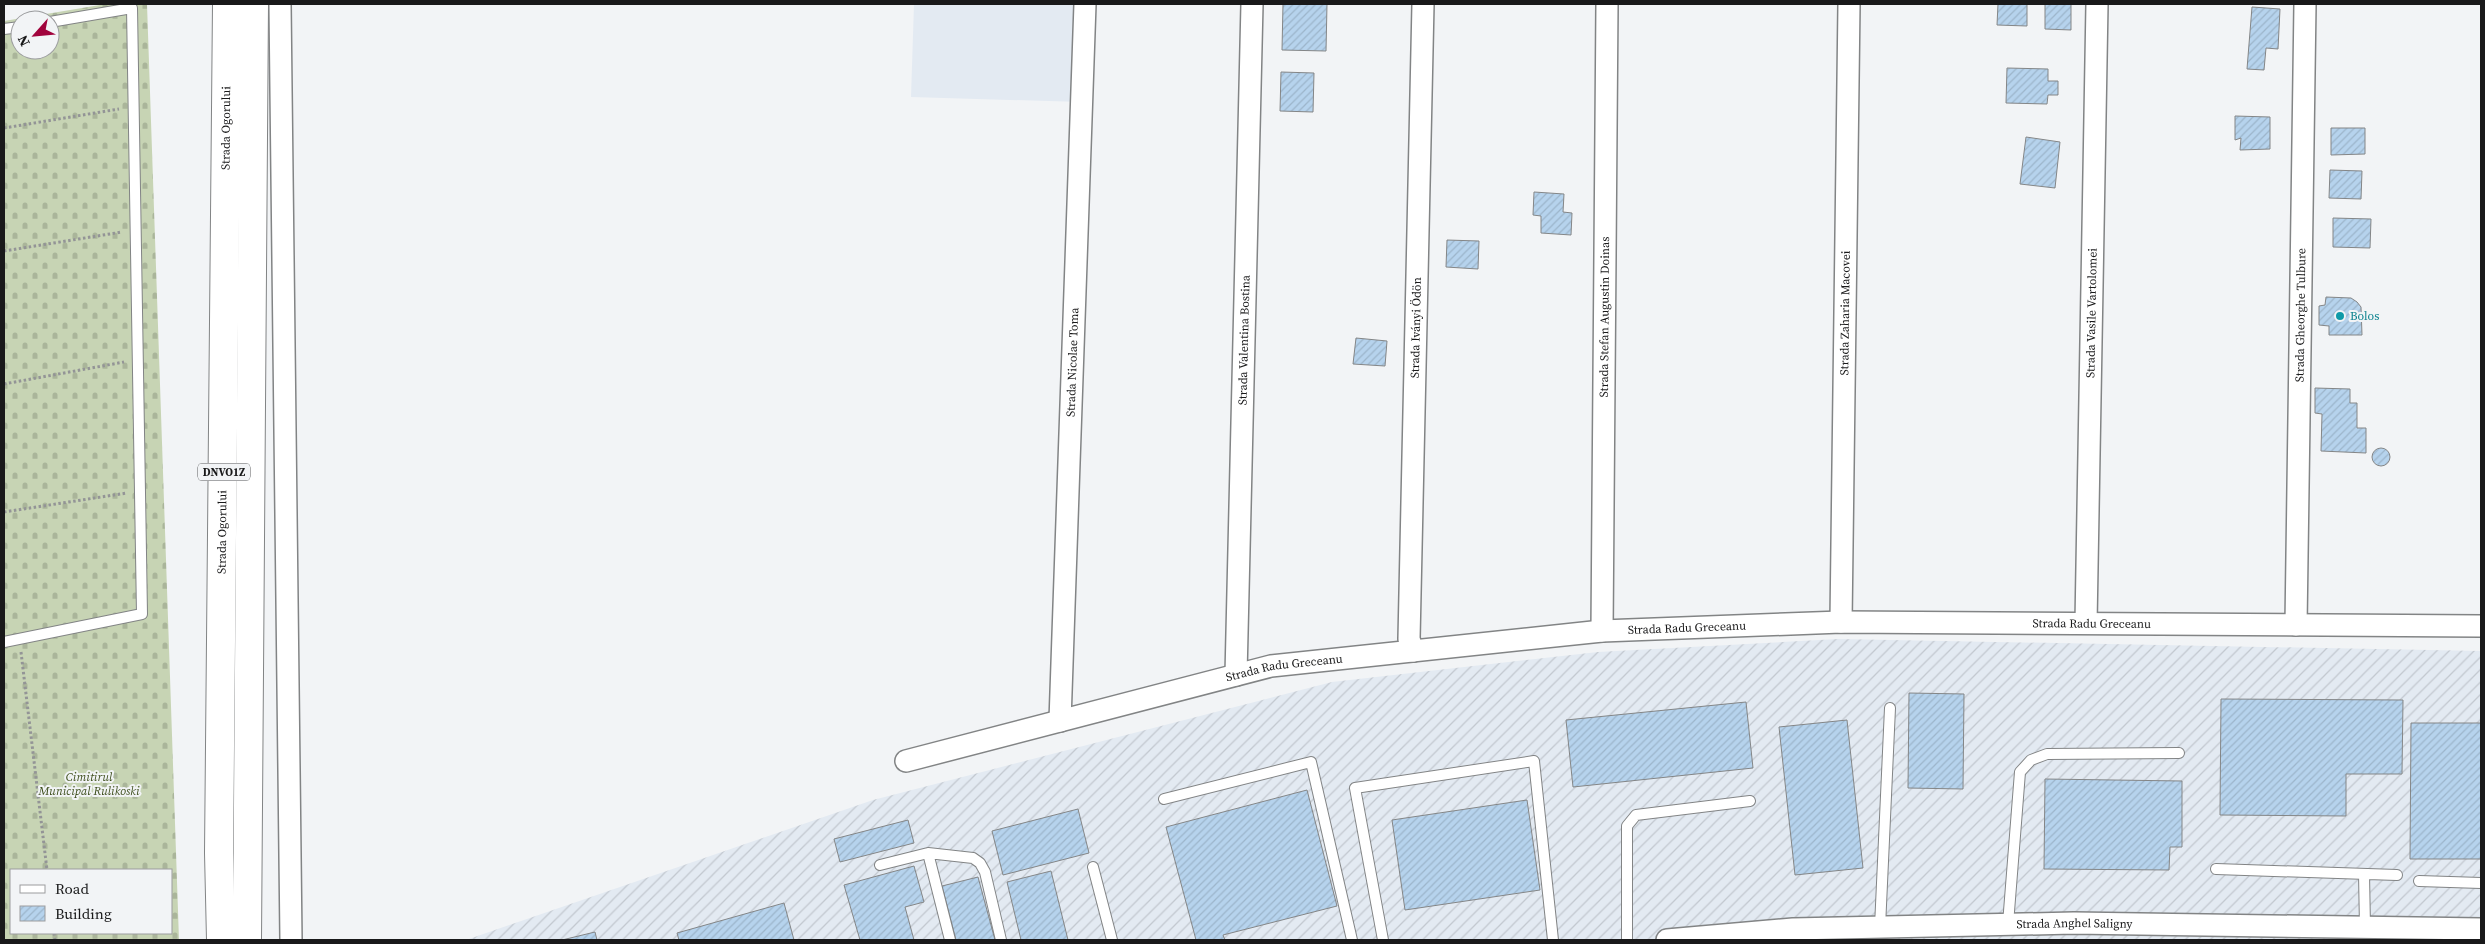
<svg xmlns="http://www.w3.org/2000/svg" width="2485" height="944" font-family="'Source Serif 4',serif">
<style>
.built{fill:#e3eaf2}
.industrial{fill:url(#industrial-furrows)}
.cemetery{fill:url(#cemetery-stones);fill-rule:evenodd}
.building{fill:url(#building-hatch);stroke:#848687}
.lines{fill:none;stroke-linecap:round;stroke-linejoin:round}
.service-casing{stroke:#828485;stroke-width:12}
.minor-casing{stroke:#828485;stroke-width:24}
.trunk-casing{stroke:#828485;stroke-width:30}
.path{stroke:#939496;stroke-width:3;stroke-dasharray:2.5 2.5;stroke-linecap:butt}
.service{stroke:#fff;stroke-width:10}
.minor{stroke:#fff;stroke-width:21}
.trunk{stroke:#fff;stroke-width:28}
.culture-dot{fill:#0f9aa8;stroke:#f2f4f6;stroke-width:2}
.labels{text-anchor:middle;stroke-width:4;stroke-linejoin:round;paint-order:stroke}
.shield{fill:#f2f4f6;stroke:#5a5b5c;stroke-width:1}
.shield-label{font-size:11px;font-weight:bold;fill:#19191a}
.street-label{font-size:12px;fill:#19191a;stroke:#f2f4f6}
.culture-label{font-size:12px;fill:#0d838f;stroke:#f2f4f6;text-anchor:start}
.park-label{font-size:12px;font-style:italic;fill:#3b4c19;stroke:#f2f4f6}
</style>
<defs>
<pattern id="industrial-furrows" width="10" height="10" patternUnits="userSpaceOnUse" patternTransform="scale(1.25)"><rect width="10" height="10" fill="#e3eaf2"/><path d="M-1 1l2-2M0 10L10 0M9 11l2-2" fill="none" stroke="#c2c8cf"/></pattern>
<pattern id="cemetery-stones" width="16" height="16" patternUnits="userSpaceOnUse" patternTransform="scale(1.25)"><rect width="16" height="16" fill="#c7d4b4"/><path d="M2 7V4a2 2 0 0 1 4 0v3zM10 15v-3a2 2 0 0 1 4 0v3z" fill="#aab59a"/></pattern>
<pattern id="building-hatch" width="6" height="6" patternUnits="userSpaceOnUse" patternTransform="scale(1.25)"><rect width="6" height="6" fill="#b6d3ed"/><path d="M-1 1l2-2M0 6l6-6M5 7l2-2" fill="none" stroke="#9cb5cb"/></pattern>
</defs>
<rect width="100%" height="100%" fill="#f2f4f6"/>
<path class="built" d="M914 4H1085L1082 102 911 97Z"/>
<path class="industrial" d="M1838 639 2481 651V940H466L873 800 1332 682 1598 652Z"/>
<path class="cemetery" d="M106 4H147L179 940H4V21ZM20 20H50V50H20ZM11 870H171V933H11Z"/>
<path class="building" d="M1283 4H1327L1326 51 1282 50Z
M1998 4H2027V26L1997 25Z
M2045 4H2071V30L2045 29Z
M2252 7 2280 9 2278 49 2266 48 2264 70 2247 69Z
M2007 68 2048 69V81H2058V95H2048L2047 104 2006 103Z
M1281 72 1314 73 1313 112 1280 111Z
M2235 116 2270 117V149L2240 150 2241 138 2235 140Z
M2331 128H2365V154L2331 155Z
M2026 137 2060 142 2055 188 2020 184Z
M2330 170 2362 171 2361 199 2329 198Z
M1534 192 1564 194 1563 212 1572 213 1571 235 1541 233V216L1533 215Z
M2333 218 2371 219 2370 248 2333 247Z
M1447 240 1479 241 1478 269 1446 267Z
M2326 297 2351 298 2357 302 2361 307 2362 335H2329V326L2319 325V306L2325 305Z
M1356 338 1387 341 1385 366 1353 364Z
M2315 388 2350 389V403H2357V428H2366V453L2321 451 2322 414 2315 413Z
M2372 457a9 9 0 1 1 18 0a9 9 0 1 1-18 0Z
M1909 693 1964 694 1963 789 1908 788Z
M2221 699 2403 700 2402 774H2346V816L2220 815Z
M1746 702 1753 768 1573 787 1566 720Z
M1847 720 1863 868 1795 875 1779 727Z
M2411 723H2481V859H2410Z
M2045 779 2182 781V847H2170L2169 870 2044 869Z
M1307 790 1337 906 1223 935 1225 940H1196L1166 827Z
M1527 800 1540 890 1405 910 1392 820Z
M1078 809 1089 853 1003 875 992 831Z
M908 820 914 843 840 862 834 839Z
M914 866 924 902 905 907 914 940H860L844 885Z
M1051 871 1068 940H1021L1007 882Z
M978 877 995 940H956L942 886Z
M784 903 794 940H679L677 933Z
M595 932 597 940H562Z"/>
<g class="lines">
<defs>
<path id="service" d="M4 29 20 27
M4 642 142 614 132 8 50 22
M1164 799 1311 762 1352 940
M928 853 950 940
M880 865 928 853 973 858 980 863 985 872 1001 940
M1093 867 1112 940
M2216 869 2397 875
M2364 874 2365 927
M2419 881 2481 883
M2008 924 2020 772 2031 760 2047 754 2179 753
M1880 927 1890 708
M1383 940 1355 788 1534 761 1553 940
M1627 940V826L1636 815 1750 801"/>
<g id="minor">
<path d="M280 4 291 940"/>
<path id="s1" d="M1841 622 1849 4"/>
<path id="s2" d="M2086 623 2097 4"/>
<path id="s3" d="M2296 625 2305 4"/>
<path id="s4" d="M1602 631 1607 4"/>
<path id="s5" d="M1413 651 1409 639 1423 4"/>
<path id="s6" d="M1236 675 1252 4"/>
<path id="s7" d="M1060 721 1085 4"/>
<path id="s8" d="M906 761 1271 666 1602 631 1841 622 2481 626"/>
<path id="s9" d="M1667 940 1793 929 2074 923 2481 929"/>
</g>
<g id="trunk">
<path id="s10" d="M221 940 219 853 227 4"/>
<path d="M247 940 254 4"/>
</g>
</defs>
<use href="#service" class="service-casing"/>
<use href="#minor" class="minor-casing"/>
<use href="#trunk" class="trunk-casing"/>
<path class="path" d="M4 128 119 109
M4 251 122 232
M4 384 124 362
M4 512 127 493
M21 652 47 870
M54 933 55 940"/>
<use href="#service" class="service"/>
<use href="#minor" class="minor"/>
<use href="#trunk" class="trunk"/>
</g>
<circle class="culture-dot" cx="2340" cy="316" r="5"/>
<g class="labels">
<rect class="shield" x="198" y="463.5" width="52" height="17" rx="4"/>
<g class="shield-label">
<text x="224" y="476">DNVO1Z</text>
</g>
<g class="street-label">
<text dy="4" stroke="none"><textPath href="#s10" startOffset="812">Strada Ogorului</textPath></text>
<text dy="4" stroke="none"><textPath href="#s1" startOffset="309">Strada Zaharia Macovei</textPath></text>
<text dy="4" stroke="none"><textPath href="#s2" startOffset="310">Strada Vasile Vartolomei</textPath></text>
<text dy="4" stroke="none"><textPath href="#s3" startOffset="310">Strada Gheorghe Tulbure</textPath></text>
<text dy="4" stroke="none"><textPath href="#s4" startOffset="314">Strada Stefan Augustin Doinas</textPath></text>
<text dy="4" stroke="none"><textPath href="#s5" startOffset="324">Strada Iványi Ödön</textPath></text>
<text dy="4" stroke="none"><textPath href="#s6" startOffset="335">Strada Valentina Bostina</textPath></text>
<text dy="4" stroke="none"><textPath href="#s7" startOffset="359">Strada Nicolae Toma</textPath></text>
<text dy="4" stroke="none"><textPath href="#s10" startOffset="408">Strada Ogorului</textPath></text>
<text dy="4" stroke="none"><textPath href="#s8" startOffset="1200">Strada Radu Greceanu</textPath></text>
<text dy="4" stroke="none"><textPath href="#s8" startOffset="795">Strada Radu Greceanu</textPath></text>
<text dy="4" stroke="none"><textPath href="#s8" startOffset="390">Strada Radu Greceanu</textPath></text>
<text dy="4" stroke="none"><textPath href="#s9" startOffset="408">Strada Anghel Saligny</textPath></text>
</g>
<g class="culture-label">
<text x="2350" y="320">Bolos</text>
</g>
<g class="park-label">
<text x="89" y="781">Cimitirul<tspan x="89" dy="14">Municipal Rulikoski</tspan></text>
</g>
</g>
<rect width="2485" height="944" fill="none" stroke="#19191a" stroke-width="10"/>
<rect x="10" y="869" width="162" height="65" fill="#f2f4f6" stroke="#9b9c9e"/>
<rect x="20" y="885" width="25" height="8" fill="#ffffff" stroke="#9b9c9e"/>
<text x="55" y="894" font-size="15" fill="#19191a">Road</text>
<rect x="20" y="906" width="25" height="15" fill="url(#building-hatch)" stroke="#9b9c9e"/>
<text x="55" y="919" font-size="15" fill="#19191a">Building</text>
<g transform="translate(35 35) rotate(243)"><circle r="24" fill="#f2f4f6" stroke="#9b9c9e"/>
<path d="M0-4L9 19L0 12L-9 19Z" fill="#a1033c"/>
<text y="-8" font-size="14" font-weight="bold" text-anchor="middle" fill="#19191a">N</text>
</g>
</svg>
